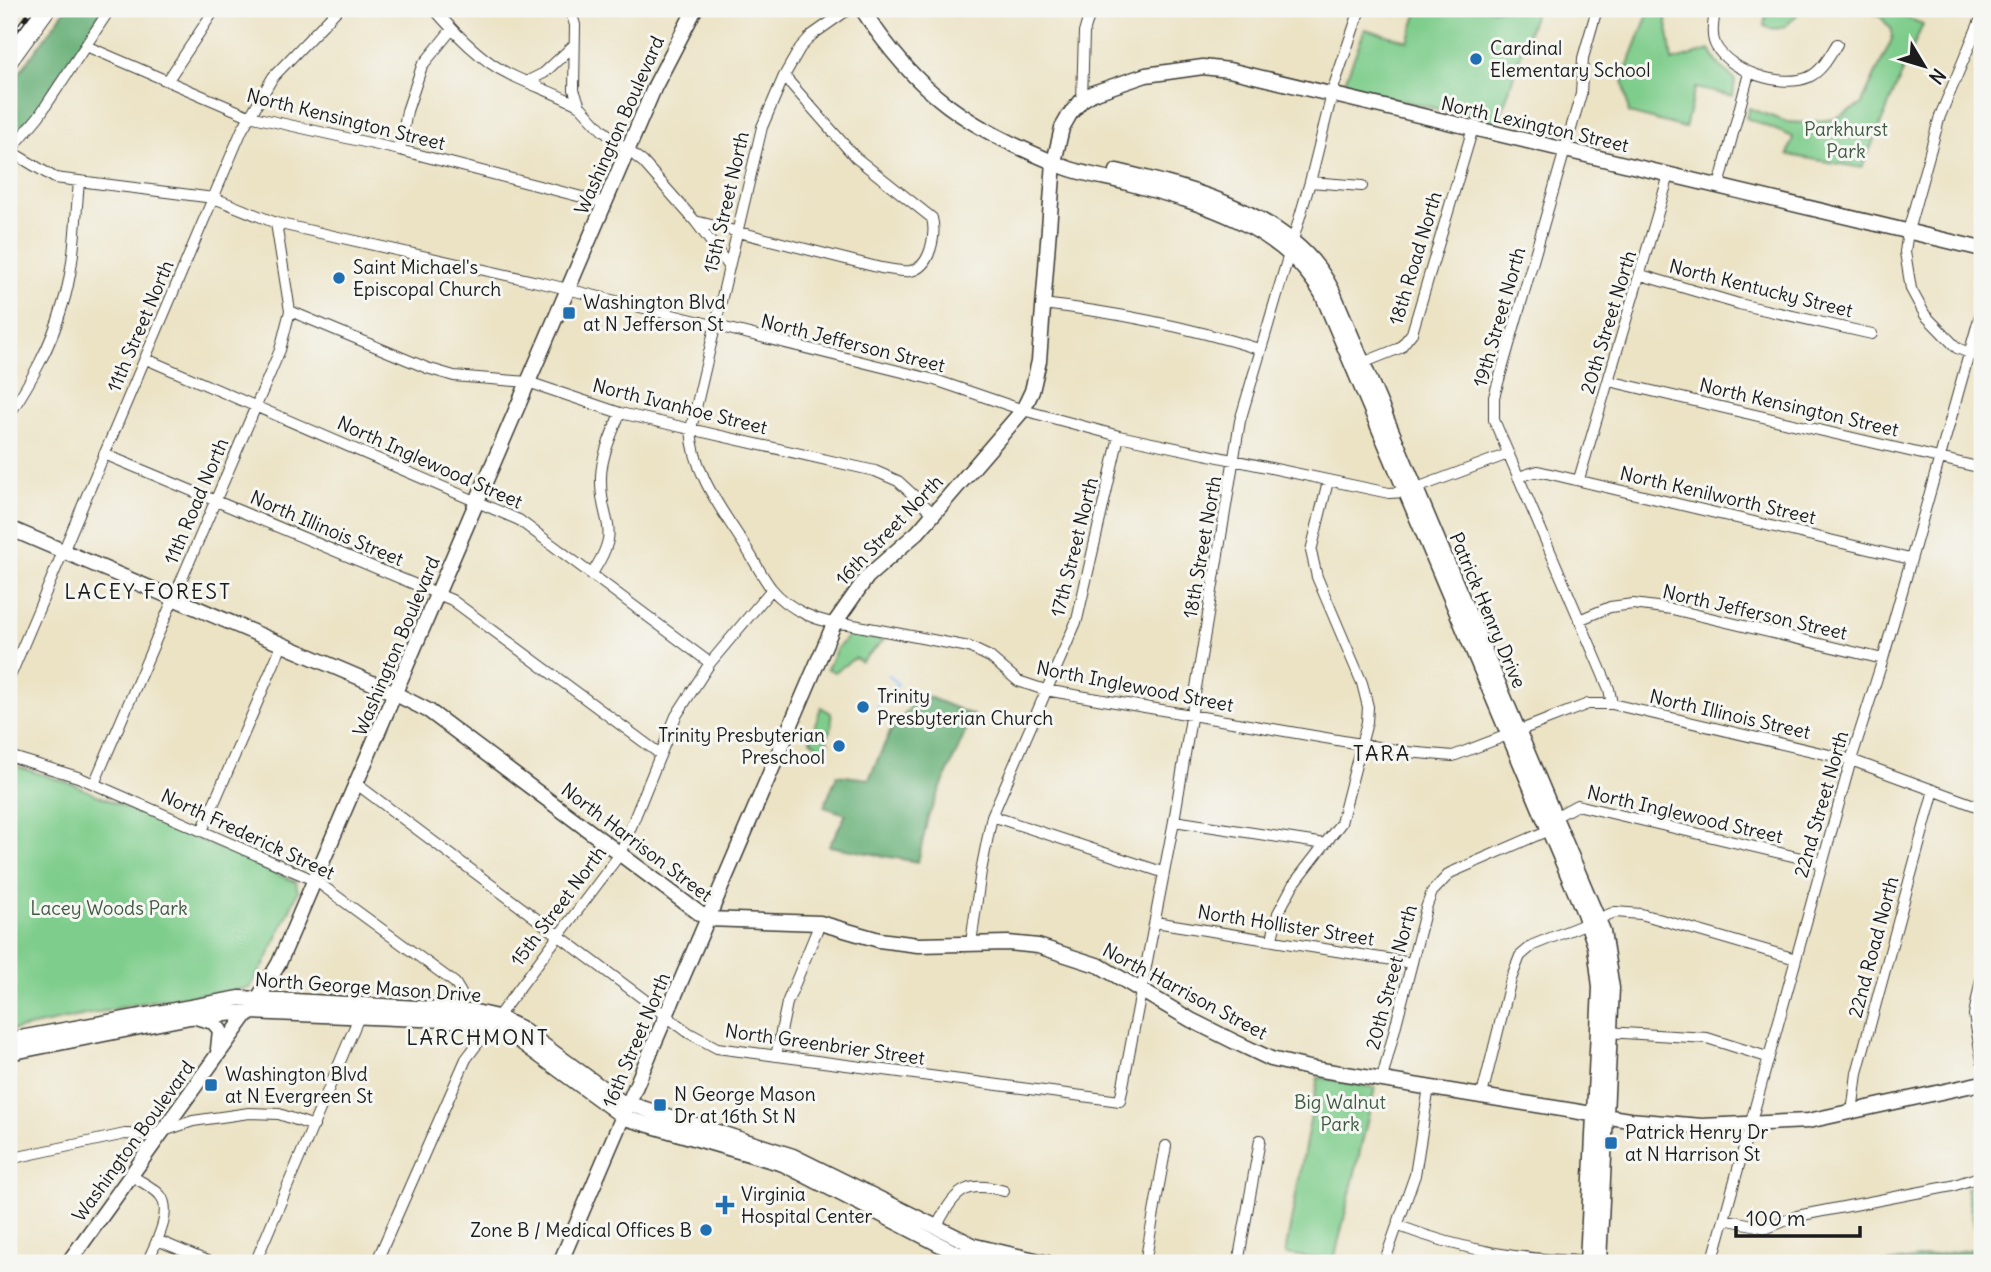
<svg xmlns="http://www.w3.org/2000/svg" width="1991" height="1272" font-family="Delius,sans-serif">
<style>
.green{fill:#7fcd8c;stroke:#4e7454;stroke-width:2}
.forest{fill:#67b078;stroke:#42664a;stroke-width:2}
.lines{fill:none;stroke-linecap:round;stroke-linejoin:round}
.stream{stroke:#80bbf2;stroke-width:2.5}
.street-casing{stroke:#3b3a35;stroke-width:12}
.secondary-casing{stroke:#3b3a35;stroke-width:17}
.highway-casing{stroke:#3b3a35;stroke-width:20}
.street{stroke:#fff;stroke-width:10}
.secondary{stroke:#fff;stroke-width:14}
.highway{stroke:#fff;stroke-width:18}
.rail-casing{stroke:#1c1c1c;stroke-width:5}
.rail{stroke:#f6f6f2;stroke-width:2.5;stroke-dasharray:8;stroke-linecap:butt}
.poi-dot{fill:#1f6fb2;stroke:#f6f6f2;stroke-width:2.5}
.labels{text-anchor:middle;stroke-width:6;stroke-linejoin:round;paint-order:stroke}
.poi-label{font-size:19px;fill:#1c1c1c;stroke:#f6f6f2;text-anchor:start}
.street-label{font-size:19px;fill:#1c1c1c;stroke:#f6f6f2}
.park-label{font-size:19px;fill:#3f5a43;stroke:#f6f6f2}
.neighbourhood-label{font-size:21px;letter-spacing:2px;fill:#1c1c1c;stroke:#f6f6f2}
</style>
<rect width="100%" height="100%" fill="#f6f6f2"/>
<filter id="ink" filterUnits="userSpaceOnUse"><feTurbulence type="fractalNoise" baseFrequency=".0143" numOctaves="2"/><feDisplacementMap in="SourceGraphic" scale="14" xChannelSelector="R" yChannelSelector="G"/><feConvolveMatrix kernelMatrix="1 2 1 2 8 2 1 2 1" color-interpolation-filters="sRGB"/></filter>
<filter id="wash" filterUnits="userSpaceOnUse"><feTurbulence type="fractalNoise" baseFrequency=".00686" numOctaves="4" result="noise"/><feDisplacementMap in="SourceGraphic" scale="28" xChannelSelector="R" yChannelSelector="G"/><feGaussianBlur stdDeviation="1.57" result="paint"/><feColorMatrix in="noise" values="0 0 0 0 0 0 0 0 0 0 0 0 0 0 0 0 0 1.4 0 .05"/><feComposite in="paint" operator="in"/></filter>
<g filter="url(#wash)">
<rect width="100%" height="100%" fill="#ece3c5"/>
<path class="green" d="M1419 9H1536L1498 123 1347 88 1344 84 1365 29 1408 41Z
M1650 9H1665L1672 61 1710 50 1718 64 1735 80 1733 96 1695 88 1685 128 1629 113 1623 78Z
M1767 9H1801C1791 23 1782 34 1764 26Z
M1862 9H1884L1923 24 1862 168 1788 155 1793 137 1746 118 1749 108 1787 122 1806 123 1834 119 1861 105 1892 39V30L1880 16Z
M849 635 884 640 861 662 855 658 835 672 827 669 837 648Z
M821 707 831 713 832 725 826 741 829 743 825 751 810 740Z
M9 764 72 784 296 882 298 892 267 959 250 988 162 999 9 1031Z
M1318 1077 1375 1088 1334 1261 1285 1254Z
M1982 1183V1190L1974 1195 1982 1208V1248H1979L1966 1188Z"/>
<path class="forest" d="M66 9H103L34 114 9 143V87Z
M921 694 973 715 928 817 918 862 829 846 846 814 824 807 837 775 869 779 890 732Z
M1979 1248H1982V1263H1888Z"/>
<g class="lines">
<path class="stream" d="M877 707 898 684 888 675"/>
</g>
</g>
<g filter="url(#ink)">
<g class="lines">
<defs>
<path id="street" d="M434 9C454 32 481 61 509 74 533 86 556 93 580 106
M570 9 575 25 574 90 580 106 602 130 643 162 695 221 881 268C890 269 901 272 910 271 931 268 936 234 932 218L855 157 784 76
M849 9 812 35 800 48 784 76 762 127 691 429C693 473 722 510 745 546 754 560 761 575 771 588 789 610 820 624 848 624L969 647 990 657 1018 681 1045 690 1407 752 1453 756 1588 704H1612L1851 760 1982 808
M1597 9 1583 58 1581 94 1494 397V420L1609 689 1612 704
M1715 9C1714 21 1710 35 1716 46 1730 71 1782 89 1809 77 1822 71 1829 57 1837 44
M1982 16 1940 116 1908 231 1905 252 1911 289 1925 315 1957 348 1982 358
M86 46 249 116 400 150 605 203
M168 80 215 9
M528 81 544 73 573 46
M1082 100 1084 33 1091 9
M400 150 407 111 422 66 452 29
M10 151 55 178 214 198 276 223 551 285 935 380 1023 410 1119 436 1389 493 1406 492 1508 454
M9 152 39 116 110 9
M1310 182 1362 186
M1719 186 1749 73
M695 221 729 266
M1641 275 1739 304 1872 334
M1042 304C1116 312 1188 327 1259 349
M290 311 427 368 454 376 528 382 620 413 875 471 898 481 934 514
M146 359 519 520 710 663
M1360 364 1400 348 1412 333 1473 128
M1609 381 1982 468
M9 415C31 381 51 346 62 307 75 268 75 223 79 182
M104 454 452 600 660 754
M1518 477 1538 471 1910 559
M1579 479 1669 175
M591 575C625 524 599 526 601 476 602 454 612 434 620 413
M1579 620 1610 607 1633 604 1672 609 1883 659
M9 679 242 130 273 77 338 9
M9 756 78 777 316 881 455 983 461 993 459 1015
M94 784 280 350 290 311 276 223
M358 785 689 1033 717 1048 1120 1101 1174 821 1240 421 1310 182 1334 86 1360 9
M992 816 1162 872
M1174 821 1325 844
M202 831 282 645
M1155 922 1412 963
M1272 939 1278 913 1293 885 1341 823 1367 722 1368 707 1362 683 1317 577 1311 551 1328 481
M971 943 981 871 992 816 1077 620 1119 436
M1982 974 1974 1015 1982 1061
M1606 1032 1707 1038 1767 1057
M776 1056 787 1003 820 923
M1382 1079 1426 908 1432 892 1450 873 1549 830 1555 817 1577 805 1822 863
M1482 1095 1511 979 1520 956 1533 945 1615 912 1641 914 1796 959
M1852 1113 1857 1073 1934 790
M9 1159 125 1134 152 1135 193 1121 249 1113 279 1114 314 1126
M132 1176C141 1182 153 1187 160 1195 174 1212 154 1246 147 1263
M1724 1219 1767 1228 1797 1216 1952 1186 1982 1176
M1399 1226C1465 1251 1523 1261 1594 1261
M936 1227C955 1193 963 1179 1004 1191
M157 1240 212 1263
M255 1263 361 1012
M376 1263 466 1059 620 854 676 716 710 663 772 589
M1145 1263 1166 1146
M1238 1263 1260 1140
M1384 1263 1415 1175 1429 1087
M1712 1263 1851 760 1883 659 1982 308"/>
<path id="secondary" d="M862 9C918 96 968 127 1062 166 1081 174 1104 177 1124 182 1197 202 1281 223 1322 294L1584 913 1595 946 1600 987 1587 1263
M1117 171C1193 189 1294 214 1332 290L1603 931 1612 988 1599 1263
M9 528 384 688 429 711 707 919 820 923 879 940 918 945 1008 943 1038 946 1100 966 1191 1020 1233 1041 1271 1059 1309 1068 1629 1120 1702 1126 1808 1121 1982 1083
M199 1018 213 1022 220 1030 218 1049
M9 1040 240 998 471 1011 497 1017 520 1028 620 1101 793 1156 975 1246 1048 1263
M9 1053 190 1017 249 1012 469 1021 514 1037 625 1118 783 1164 956 1253 988 1263
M68 1263 259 997 279 963 655 86 695 9
M560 1263 834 624 867 577 918 532 1023 410 1032 391 1039 361 1054 162 1062 128 1070 114 1082 100 1093 93 1146 75 1203 67 1229 70 1982 249"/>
<path id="highway" d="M9 60 46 9"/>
</defs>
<use href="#street" class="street-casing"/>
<use href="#secondary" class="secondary-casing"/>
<use href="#highway" class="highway-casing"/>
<use href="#street" class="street"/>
<use href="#secondary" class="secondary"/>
<use href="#highway" class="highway"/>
<defs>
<path id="rail" d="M9 40 32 9"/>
</defs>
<use href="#rail" class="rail-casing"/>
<use href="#rail" class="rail"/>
</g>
</g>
<g class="poi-dot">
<circle cx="1476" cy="59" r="7"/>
<circle cx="339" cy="278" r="7"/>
<rect x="562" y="306" width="14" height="14" rx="3.5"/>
<circle cx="863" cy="707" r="7"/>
<circle cx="839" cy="746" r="7"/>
<rect x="204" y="1078" width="14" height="14" rx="3.5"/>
<rect x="653" y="1098" width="14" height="14" rx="3.5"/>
<rect x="1604" y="1136" width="14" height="14" rx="3.5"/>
<path d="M721.5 1194.5h7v7h7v7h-7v7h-7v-7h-7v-7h7z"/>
<circle cx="706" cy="1230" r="7"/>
</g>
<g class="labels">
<g class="poi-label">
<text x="1490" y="55">Cardinal<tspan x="1490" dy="22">Elementary School</tspan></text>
<text x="353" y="274">Saint Michael's<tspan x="353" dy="22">Episcopal Church</tspan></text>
<text x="583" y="309">Washington Blvd<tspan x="583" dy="22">at N Jefferson St</tspan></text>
<text x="877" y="703">Trinity<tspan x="877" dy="22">Presbyterian Church</tspan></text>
<text x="825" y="742" text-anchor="end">Trinity Presbyterian<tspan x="825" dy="22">Preschool</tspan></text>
<text x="225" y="1081">Washington Blvd<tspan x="225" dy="22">at N Evergreen St</tspan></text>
<text x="674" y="1101">N George Mason<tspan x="674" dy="22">Dr at 16th St N</tspan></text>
<text x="1625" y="1139">Patrick Henry Dr<tspan x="1625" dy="22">at N Harrison St</tspan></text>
<text x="741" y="1201">Virginia<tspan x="741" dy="22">Hospital Center</tspan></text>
<text x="692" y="1237" text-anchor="end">Zone B / Medical Offices B</text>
</g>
<g class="street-label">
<text transform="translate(346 119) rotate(14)" y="7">North Kensington Street</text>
<text transform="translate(1535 124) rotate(13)" y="7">North Lexington Street</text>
<text transform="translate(619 125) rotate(-66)" y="7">Washington Boulevard</text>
<text transform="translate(726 202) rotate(-77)" y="7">15th Street North</text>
<text transform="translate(1415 258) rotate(-73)" y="7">18th Road North</text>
<text transform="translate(1761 288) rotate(14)" y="7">North Kentucky Street</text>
<text transform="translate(1499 317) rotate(-74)" y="7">19th Street North</text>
<text transform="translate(1608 322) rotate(-73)" y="7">20th Street North</text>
<text transform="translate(140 326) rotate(-67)" y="7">11th Street North</text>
<text transform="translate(853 343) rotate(14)" y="7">North Jefferson Street</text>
<text transform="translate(680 406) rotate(14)" y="7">North Ivanhoe Street</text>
<text transform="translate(1799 407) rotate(13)" y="7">North Kensington Street</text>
<text transform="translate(430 462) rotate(24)" y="7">North Inglewood Street</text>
<text transform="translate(1718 495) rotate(13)" y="7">North Kenilworth Street</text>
<text transform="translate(196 501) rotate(-67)" y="7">11th Road North</text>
<text transform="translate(327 528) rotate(23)" y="7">North Illinois Street</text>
<text transform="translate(889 530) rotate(-46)" y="7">16th Street North</text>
<text transform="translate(1074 547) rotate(-76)" y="7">17th Street North</text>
<text transform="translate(1202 547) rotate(-80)" y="7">18th Street North</text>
<text transform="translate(1488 610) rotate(67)" y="7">Patrick Henry Drive</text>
<text transform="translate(1755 612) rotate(13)" y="7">North Jefferson Street</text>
<text transform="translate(396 646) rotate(-67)" y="7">Washington Boulevard</text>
<text transform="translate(1135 686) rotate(11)" y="7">North Inglewood Street</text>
<text transform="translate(1730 714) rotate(13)" y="7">North Illinois Street</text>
<text transform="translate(1821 804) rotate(-74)" y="7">22nd Street North</text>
<text transform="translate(1685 814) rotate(13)" y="7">North Inglewood Street</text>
<text transform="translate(248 834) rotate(25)" y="7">North Frederick Street</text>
<text transform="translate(637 842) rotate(37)" y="7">North Harrison Street</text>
<text transform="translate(558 906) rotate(-53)" y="7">15th Street North</text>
<text transform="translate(1286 925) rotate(9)" y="7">North Hollister Street</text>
<text transform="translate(1873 947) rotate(-75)" y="7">22nd Road North</text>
<text transform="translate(1391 977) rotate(-75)" y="7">20th Street North</text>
<text transform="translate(368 987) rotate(4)" y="7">North George Mason Drive</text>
<text transform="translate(1185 991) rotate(28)" y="7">North Harrison Street</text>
<text transform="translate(636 1040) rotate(-67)" y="7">16th Street North</text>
<text transform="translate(825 1044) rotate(8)" y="7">North Greenbrier Street</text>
<text transform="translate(133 1141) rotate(-54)" y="7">Washington Boulevard</text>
</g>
<g class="park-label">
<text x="1846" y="136">Parkhurst<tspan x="1846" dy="22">Park</tspan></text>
<text x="109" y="915">Lacey Woods Park</text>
<text x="1340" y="1109">Big Walnut<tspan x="1340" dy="22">Park</tspan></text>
</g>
<g class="neighbourhood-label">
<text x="148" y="599">LACEY FOREST</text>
<text x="1382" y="761">TARA</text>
<text x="478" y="1045">LARCHMONT</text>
</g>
</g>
<rect width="1991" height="1272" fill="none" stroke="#f6f6f2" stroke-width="35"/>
<g transform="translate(1924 66) rotate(128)" stroke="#f6f6f2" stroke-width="5" paint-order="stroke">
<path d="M0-5L12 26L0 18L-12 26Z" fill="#1c1c1c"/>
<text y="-10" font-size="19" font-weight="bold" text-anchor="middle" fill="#1c1c1c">N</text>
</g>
<path d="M1736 1226v10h124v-10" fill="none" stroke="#1c1c1c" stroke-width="3.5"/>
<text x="1746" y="1226" font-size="21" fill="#1c1c1c" stroke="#f6f6f2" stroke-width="5" paint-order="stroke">100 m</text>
</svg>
